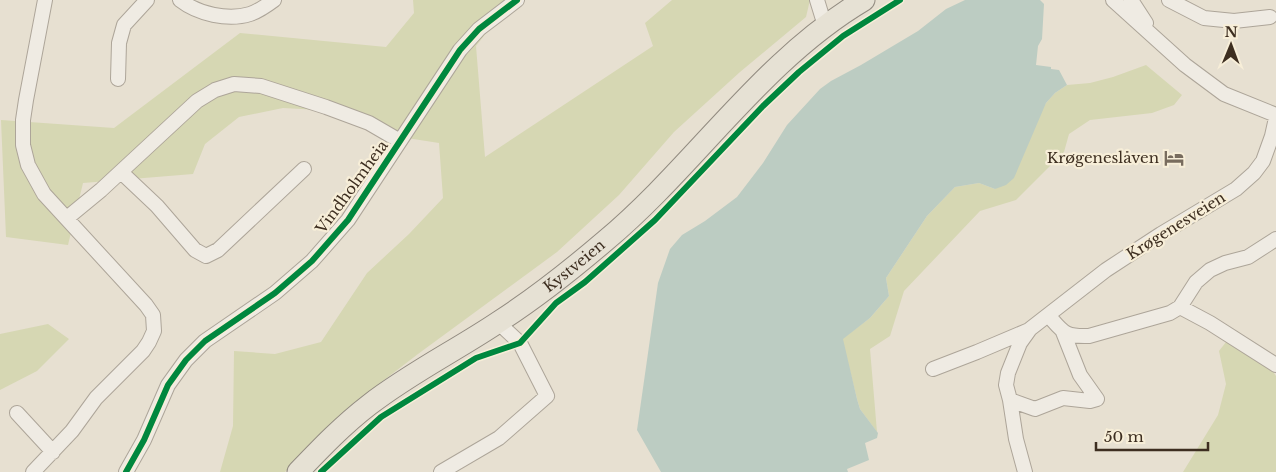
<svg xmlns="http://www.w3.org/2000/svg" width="1276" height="472" font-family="'Libre Baskerville',serif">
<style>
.green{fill:#d6d7b3}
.water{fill:#bcccc2}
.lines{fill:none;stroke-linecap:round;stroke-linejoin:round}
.minor-casing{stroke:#ada599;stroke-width:16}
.primary-casing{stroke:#928b80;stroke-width:23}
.minor{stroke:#efebe3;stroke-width:14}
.primary{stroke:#e6e1d4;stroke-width:21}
.cycleway-casing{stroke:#f7eed8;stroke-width:9}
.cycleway{stroke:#00873e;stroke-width:6}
.labels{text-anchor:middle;stroke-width:4.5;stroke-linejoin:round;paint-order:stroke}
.poi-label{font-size:15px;fill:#3d2e20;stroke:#f7eed8;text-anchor:end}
.street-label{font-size:15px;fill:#3d2e20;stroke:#f7eed8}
</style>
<rect width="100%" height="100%" fill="#e7e0d1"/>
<path class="green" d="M413 0H512L476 46 485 157 653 46 645 23 672 0H810L806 17 740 72 674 132 619 195 557 252 418 354 349 407 285 472H220L233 426 234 351 275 354 321 342 367 273 409 234 443 198 439 143 375 133 338 111 283 108 239 117 205 144 193 174 83 183 68 245 6 237 1 120 114 128 240 33 386 47 414 13Z
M1146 65 1182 95 1174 105 1152 113 1090 120 1069 134 1064 152 1016 200 980 211 904 291 890 336 870 349 877 432 860 409 857 399 842 339 870 318 889 296 886 278 927 216 955 187 979 183 995 189 1046 103 1055 93 1067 85 1090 83 1113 77Z
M48 324 69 339 37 371 0 390V334Z
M1226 342 1272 370 1276 376V472H1183L1218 415 1226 384 1219 351Z"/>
<path class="water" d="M965 0H1040L1044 4 1042 39 1038 46 1036 65 1051 67V69L1059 70 1067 85 1055 93 1046 103 1014 178 1006 185 995 189 979 183 955 187 927 216 886 278 889 296 870 318 843 339 857 399 860 409 878 433 877 438 865 443 869 460 847 469 848 472H661L637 430 658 283 670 249 682 235 705 221 737 197 763 163 787 125 820 89 831 81 861 65 918 31 946 9Z"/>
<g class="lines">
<defs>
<path id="minor" d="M180 0C198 14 228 21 250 14 259 11 266 6 274 0
M817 0 825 26
M1113 0 1185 65 1224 94 1276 115
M1131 0 1146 23
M1169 0 1204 18 1234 21 1270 17
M118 79 119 43 124 25 147 0
M121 172 157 206 195 250 206 256 218 250 304 169
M67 218 101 190 197 101 215 90 234 84 261 86 326 107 369 123 400 141
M1180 307 1210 323 1276 365
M1048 315C1063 332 1064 337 1089 336L1170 313 1180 307 1196 282 1210 270 1225 263 1248 257 1276 239
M933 369 977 352 1029 330
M1010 400 1035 409 1063 398 1090 401 1097 399 1080 375 1063 332
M17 413 53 452
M33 472 72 431 96 398 143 351 149 342 154 331 153 315 146 305 44 194 28 165 23 145V120L26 100 45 0
M126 472 144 440 168 385 186 360 205 341 275 293 312 261 348 220 460 50 479 29 517 0
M441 472 499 438 547 396 520 343 505 329 500 321
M1025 472 1016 439 1010 400 1006 385 1008 373 1020 343 1030 329 1106 270 1161 234 1236 189 1254 173 1263 161 1272 136 1276 118"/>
<g id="primary">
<path id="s1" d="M298 472C321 448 343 425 369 405 410 373 457 350 500 321 537 297 571 270 605 241 695 166 761 61 864 0"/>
</g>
</defs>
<use href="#minor" class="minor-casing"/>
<use href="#primary" class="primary-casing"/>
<use href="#minor" class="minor"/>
<use href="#primary" class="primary"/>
<defs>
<path id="cycleway" d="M126 472 144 440 168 385 186 360 205 341 275 293 312 261 348 220 460 50 479 29 517 0
M321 472 381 417 476 358 520 343 556 303 585 282 655 220 763 106 799 72 843 36 900 0"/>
</defs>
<use href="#cycleway" class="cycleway-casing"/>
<use href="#cycleway" class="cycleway"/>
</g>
<defs>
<symbol id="hotel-bare" viewBox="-9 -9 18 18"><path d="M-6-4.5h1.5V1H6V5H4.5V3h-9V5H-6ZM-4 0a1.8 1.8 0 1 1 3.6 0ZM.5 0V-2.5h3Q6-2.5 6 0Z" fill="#786c5e" stroke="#f7eed8" stroke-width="2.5" paint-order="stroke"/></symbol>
</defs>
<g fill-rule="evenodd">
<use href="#hotel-bare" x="1160" y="144" width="28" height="28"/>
</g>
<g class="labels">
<g class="poi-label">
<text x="1159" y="163">Krøgeneslåven</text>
</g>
<g class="street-label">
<text transform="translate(352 187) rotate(-54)" y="5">Vindholmheia</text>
<text transform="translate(1176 226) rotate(-32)" y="5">Krøgenesveien</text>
<text dy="5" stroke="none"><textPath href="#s1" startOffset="346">Kystveien</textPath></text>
</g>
</g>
<g transform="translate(1231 45) rotate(1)" stroke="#f7eed8" stroke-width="4" paint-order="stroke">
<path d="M0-4L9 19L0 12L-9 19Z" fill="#3d2e20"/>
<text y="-8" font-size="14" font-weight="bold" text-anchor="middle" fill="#3d2e20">N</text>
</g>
<path d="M1096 442v8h112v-8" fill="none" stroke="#3d2e20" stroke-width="2.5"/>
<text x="1104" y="442" font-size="15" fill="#3d2e20" stroke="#f7eed8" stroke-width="4" paint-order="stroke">50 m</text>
</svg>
